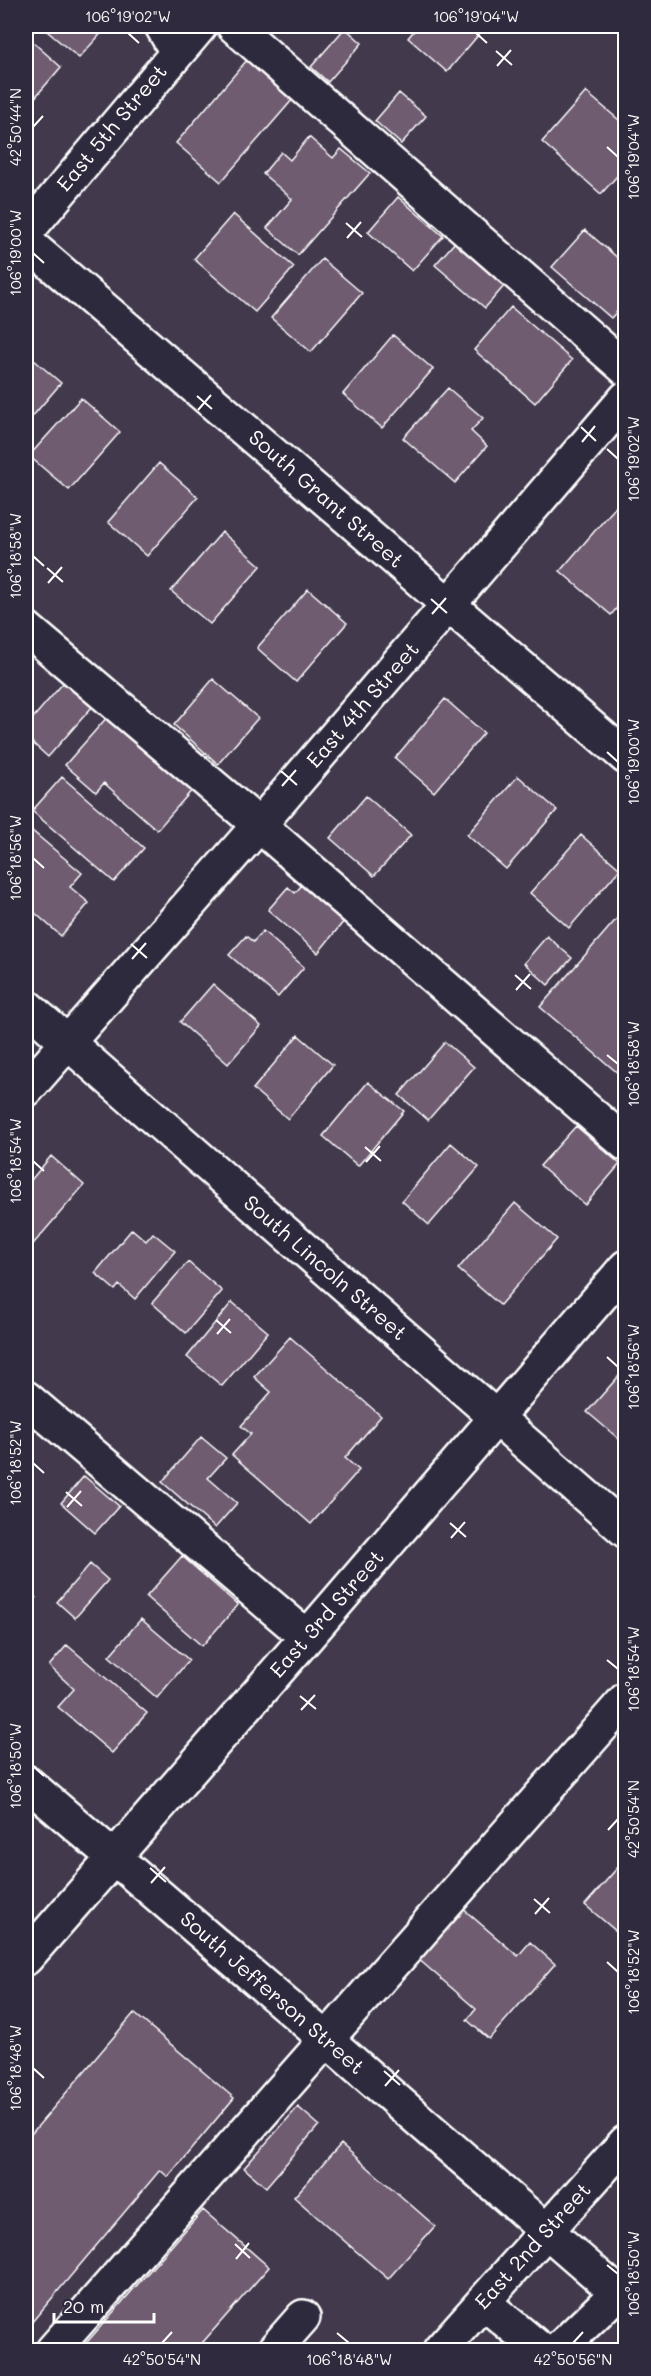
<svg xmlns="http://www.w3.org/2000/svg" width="651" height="2376" font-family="Mali,sans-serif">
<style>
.building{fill:#6f5b71;stroke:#fff;stroke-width:1.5}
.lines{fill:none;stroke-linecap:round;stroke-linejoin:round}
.minor-casing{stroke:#fff;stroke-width:38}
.major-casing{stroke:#fff;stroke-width:38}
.minor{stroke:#2f2a3d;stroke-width:33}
.major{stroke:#2f2a3d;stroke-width:33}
.ticks{fill:none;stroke:#fff;stroke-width:2}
.labels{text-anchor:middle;stroke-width:6;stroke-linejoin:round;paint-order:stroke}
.street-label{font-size:21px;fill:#fff;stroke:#2f2a3d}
.neatline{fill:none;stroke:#fff;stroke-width:2}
.ticks-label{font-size:15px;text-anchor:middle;fill:#fff}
</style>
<rect width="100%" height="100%" fill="#42394d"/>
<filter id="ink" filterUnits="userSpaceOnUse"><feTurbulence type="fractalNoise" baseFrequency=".0167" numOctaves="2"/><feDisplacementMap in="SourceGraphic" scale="12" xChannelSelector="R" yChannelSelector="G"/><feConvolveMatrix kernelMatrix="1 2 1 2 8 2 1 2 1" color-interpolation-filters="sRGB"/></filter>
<g filter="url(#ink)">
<path class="building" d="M41 26H103L106 28 79 58Z
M418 26H486L447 72 408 38Z
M345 28 362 43 328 82 311 67Z
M26 36 61 67 26 108Z
M247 60 293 99 221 182 176 143Z
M586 92 626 126V166L601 194 542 142Z
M399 93 426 116 401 144 375 121Z
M309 137 333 158 341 149 370 173 298 255 267 228 292 199 263 174 281 152 290 160Z
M398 197 443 236 412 271 368 232Z
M233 214 294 267 255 312 194 259Z
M585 230 626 265V302L611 318 552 267Z
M455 242 505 285 485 308 435 265Z
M322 259 362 293 311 352 271 318Z
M511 307 572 360 535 403 474 350Z
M393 335 433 369 382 428 343 394Z
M27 354 61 383 26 424V355Z
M448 388 483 418 471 431 487 446 455 483 403 438Z
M81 398 120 432 69 490 29 456Z
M159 463 198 497 147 556 108 522Z
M626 495V597L611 615 560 571Z
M222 532 261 566 210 624 171 591Z
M308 589 347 623 296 682 257 648Z
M213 679 258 718 218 764 174 725Z
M64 682 92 707 48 757 26 737V726Z
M445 699 484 733 434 792 395 758Z
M109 715 193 789 157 830 104 783 96 792 65 765Z
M518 776 557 810 506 869 467 835Z
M62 777 144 848 114 882 32 811Z
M366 796 411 835 374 876 330 838Z
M31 830 82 873 70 887 89 903 61 936 26 905V837Z
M581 835 620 869 569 928 530 893Z
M302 885 344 921 318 953 268 910 288 887 295 893Z
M626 908V1080L540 1007Z
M263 931 304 967 278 997 229 955 246 936 253 942Z
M547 936 572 958 548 985 524 963Z
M213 984 261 1026 228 1064 180 1022Z
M298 1035 333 1065 288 1119 253 1089Z
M445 1042 474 1067 428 1120 399 1095Z
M368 1082 404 1111 358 1166 323 1136Z
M576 1126 620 1164 585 1205 540 1166Z
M451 1143 479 1167 429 1225 402 1201Z
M51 1156 84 1185 28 1250 26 1248V1186Z
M515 1203 557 1239 500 1305 458 1269Z
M132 1229 146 1241 153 1233 175 1251 135 1299 119 1285 115 1290 95 1273Z
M188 1262 222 1291 186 1333 152 1303Z
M232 1302 268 1332 222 1386 187 1357Z
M290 1337 381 1416 345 1458 359 1470 311 1524 232 1455 251 1434 241 1426 271 1392 254 1377Z
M626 1368V1445L587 1412Z
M201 1437 226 1458 208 1478 237 1503 215 1528 162 1482Z
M84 1476 119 1506 95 1533 61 1503Z
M182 1556 238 1605 202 1646 146 1597Z
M90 1564 108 1580 75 1618 57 1602Z
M26 1589 36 1598 26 1611Z
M141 1619 189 1660 157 1698 109 1656Z
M67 1645 147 1713 112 1753 58 1707 74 1689 49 1666Z
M626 1858V1934L623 1937 585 1905Z
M461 1907 518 1956 530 1942 555 1964 489 2039 467 2020 476 2009 417 1958Z
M134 2013 234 2098 168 2177 160 2170 26 2329V2140Z
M298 2107 319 2125 266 2187 244 2168Z
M341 2144 435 2226 388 2279 294 2197Z
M203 2210 269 2267 196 2350H80Z"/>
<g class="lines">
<defs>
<path id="minor" d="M162 26 177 52
M234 26 626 369
M26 232 200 26
M26 242 626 757
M26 628 259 825 626 1144
M26 1006 626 1531
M26 1090 259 825 626 398
M26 1398 307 1637
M26 1782 327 2040 626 2300
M26 1958 307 1637 626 1267
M483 2302 541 2350
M53 2350 626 1699
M274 2350 303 2317
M558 2350 617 2293"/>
<path id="major" d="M440 2350 626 2142"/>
</defs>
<use href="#minor" class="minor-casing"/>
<use href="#major" class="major-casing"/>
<use href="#minor" class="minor"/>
<use href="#major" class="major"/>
</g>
</g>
<path class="ticks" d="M128 33 139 43M476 33 487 43M496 51 512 65M497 66 511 50M33 127 43 116M607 147 618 157M346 223 362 237M347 238 361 222M33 253 44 263M197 396 212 409M198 410 211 395M581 427 596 441M582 442 595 426M607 449 618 459M33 556 44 566M47 568 63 582M48 583 62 567M431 599 447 613M432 614 446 598M607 752 618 762M281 771 297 785M282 786 296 770M33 858 44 868M131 944 147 958M132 959 146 943M515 975 531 989M516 990 530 974M607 1055 618 1064M365 1147 381 1161M33 1161 44 1171M366 1162 380 1146M216 1320 231 1333M217 1334 230 1319M607 1357 618 1367M33 1463 44 1473M66 1492 82 1506M67 1507 81 1491M450 1523 466 1537M451 1538 465 1522M607 1660 618 1669M300 1696 316 1709M301 1710 315 1695M33 1766 44 1776M608 1830 618 1819M150 1868 166 1882M151 1883 165 1867M534 1899 550 1913M535 1914 549 1898M607 1962 618 1972M33 2068 44 2078M384 2071 400 2085M385 2086 399 2070M235 2244 250 2258M236 2259 249 2243M607 2265 618 2274M337 2333 349 2343M162 2343 172 2332M573 2343 583 2332"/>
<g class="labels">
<g class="street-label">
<text transform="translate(112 128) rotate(-50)" y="7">East 5th Street</text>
<text transform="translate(326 499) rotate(41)" y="7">South Grant Street</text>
<text transform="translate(363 705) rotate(-49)" y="7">East 4th Street</text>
<text transform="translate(325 1268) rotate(41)" y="7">South Lincoln Street</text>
<text transform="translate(327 1614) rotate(-49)" y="7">East 3rd Street</text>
<text transform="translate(272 1993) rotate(41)" y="7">South Jefferson Street</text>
<text transform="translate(533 2246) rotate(-48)" y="7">East 2nd Street</text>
</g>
</g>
<rect width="651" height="2376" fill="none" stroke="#2f2a3d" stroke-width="66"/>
<path d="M54 2313v9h100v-9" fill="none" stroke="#ffffff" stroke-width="3"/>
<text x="63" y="2313" font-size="18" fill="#ffffff" stroke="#2f2a3d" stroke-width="4.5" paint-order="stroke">20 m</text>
<rect x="33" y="33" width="585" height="2310" class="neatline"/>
<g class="ticks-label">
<text x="128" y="22">106°19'02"W</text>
<text x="476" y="22">106°19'04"W</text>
<text transform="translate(16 127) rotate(-90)" y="5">42°50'44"N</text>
<text transform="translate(634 157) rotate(-90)" y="5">106°19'04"W</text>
<text transform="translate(16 253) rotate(-90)" y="5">106°19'00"W</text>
<text transform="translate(634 459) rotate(-90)" y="5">106°19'02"W</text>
<text transform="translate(16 556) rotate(-90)" y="5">106°18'58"W</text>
<text transform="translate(634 762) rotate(-90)" y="5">106°19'00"W</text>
<text transform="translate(16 858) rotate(-90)" y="5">106°18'56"W</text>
<text transform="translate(634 1064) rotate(-90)" y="5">106°18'58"W</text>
<text transform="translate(16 1161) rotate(-90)" y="5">106°18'54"W</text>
<text transform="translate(634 1367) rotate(-90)" y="5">106°18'56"W</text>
<text transform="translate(16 1463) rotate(-90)" y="5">106°18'52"W</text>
<text transform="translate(634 1669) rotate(-90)" y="5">106°18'54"W</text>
<text transform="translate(16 1766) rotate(-90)" y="5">106°18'50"W</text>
<text transform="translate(634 1819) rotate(-90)" y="5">42°50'54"N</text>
<text transform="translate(634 1972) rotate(-90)" y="5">106°18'52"W</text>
<text transform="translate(16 2068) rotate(-90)" y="5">106°18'48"W</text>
<text transform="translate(634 2274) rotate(-90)" y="5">106°18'50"W</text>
<text x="162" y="2365">42°50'54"N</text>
<text x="349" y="2365">106°18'48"W</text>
<text x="573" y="2365">42°50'56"N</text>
</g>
</svg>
